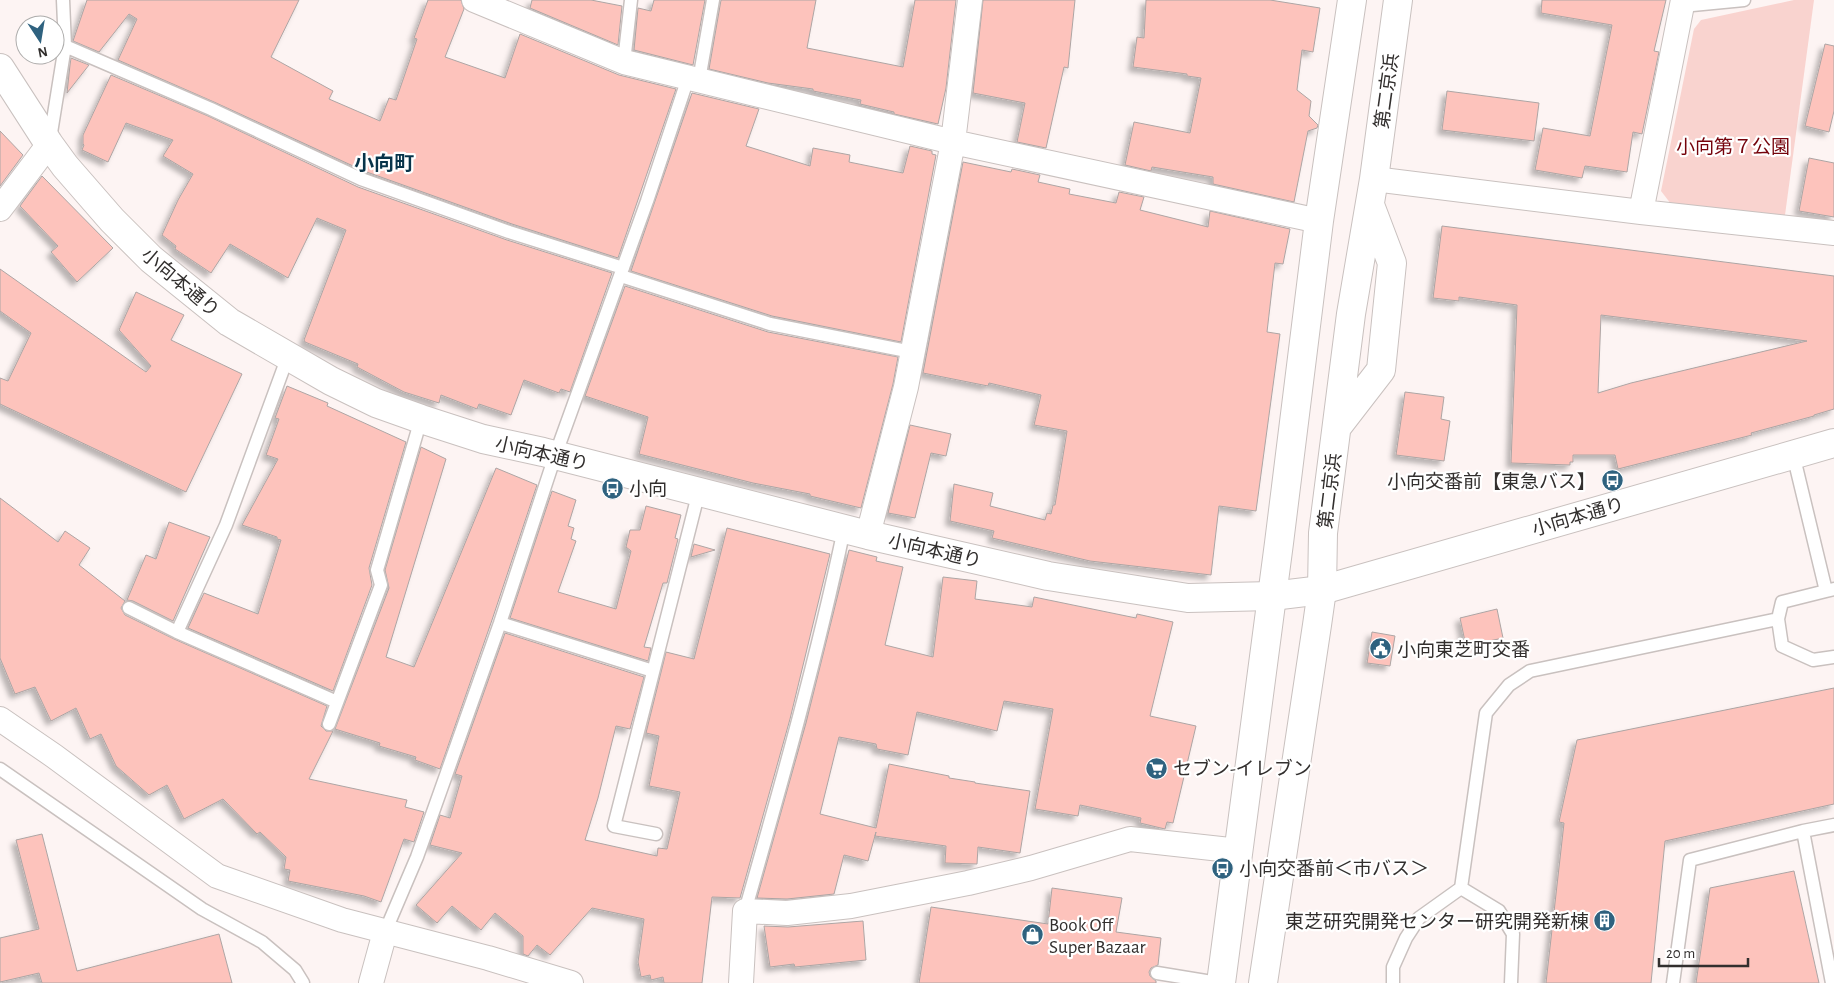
<svg xmlns="http://www.w3.org/2000/svg" width="1834" height="983" font-family="'Alegreya Sans','Noto Sans JP',sans-serif">
<style>
.green{fill:#f9d3cf}
.building{fill:#fdc3bc;stroke:#ada5a4;fill-rule:evenodd;filter:url(#shadow)}
.lines{fill:none;stroke-linecap:round;stroke-linejoin:round}
.lane-casing{stroke:#c9c1bf;stroke-width:15}
.street-casing{stroke:#c9c1bf;stroke-width:26}
.secondary-casing{stroke:#c9c1bf;stroke-width:30}
.highway-casing{stroke:#c9c1bf;stroke-width:30}
.lane{stroke:#fff;stroke-width:12}
.street{stroke:#fff;stroke-width:24}
.secondary{stroke:#fff;stroke-width:28}
.highway{stroke:#fff;stroke-width:28}
.labels{text-anchor:middle;stroke-width:4.5;stroke-linejoin:round;paint-order:stroke}
.street-label{font-size:19px;fill:#322f2e;stroke:#fff}
.park-label{font-size:19px;fill:#75030b;stroke:#fff}
.poi-label{font-size:19px;fill:#322f2e;stroke:#fff;text-anchor:start}
.neighbourhood-label{font-size:20px;font-weight:bold;fill:#08344a;stroke:#fff}
</style>
<defs>
<filter id="shadow"><feDropShadow dx="-4.5" dy="4.5" stdDeviation="2.5" flood-color="#0004"/></filter>
</defs>
<rect width="100%" height="100%" fill="#fdf4f3"/>
<path class="green" d="M1794 0H1814L1785 215 1671 204 1661 191 1694 29 1701 20Z"/>
<path class="building" d="M87 0H299L271 57 333 91 329 99 380 121 389 98 396 100 417 39 414 38 428 0H461L464 9 445 57 505 78 520 34 619 75 676 89 618 258 512 224 364 171 214 102 118 60 137 19 129 14 99 52 73 41Z
M532 0H591L622 6 618 45 530 8Z
M654 0H705L693 65 634 50 638 8 651 11Z
M721 0H816L807 48 903 67 915 0H956L946 88 938 124 894 114V112L860 104 861 100 813 91V89L768 83 709 69Z
M983 0H1075L1068 68 1064 67 1046 148 1017 142 1025 103 973 93Z
M1146 0H1270L1320 8 1313 52 1302 50 1297 90 1311 101 1309 116 1318 125 1317 128 1308 131 1294 202 1213 184V177L1152 167 1151 171 1125 165 1134 122 1190 133 1201 78 1187 76V74L1133 67 1137 37 1144 38Z
M1542 0H1666L1654 51 1659 52 1642 134 1633 132 1627 172 1585 166 1582 178 1535 170 1543 128 1590 136 1612 25 1541 13Z
M1825 44 1834 46V111L1829 132 1805 126Z
M71 58 89 65 67 93 70 65Z
M111 75 208 116 358 187 507 240 612 273 570 392 561 389 559 393 524 380 511 415 479 404 477 409 441 395 439 403 404 392 357 367 358 364 305 342 304 340 346 230 317 218 288 278 230 244 211 273 175 249 176 246 162 235 178 200 193 174 163 156 173 140 126 123 108 162 82 150 84 145 83 144V135Z
M1447 91 1539 103 1534 141 1442 130Z
M692 93 759 109 746 146 810 166 813 148 850 155 849 162 903 173 910 146 932 151V154L936 155 901 342 772 316 631 271Z
M0 131 23 155 0 186Z
M1809 158 1834 163V217L1799 211Z
M963 162 1011 172 1012 169 1040 175 1038 182 1070 189 1069 194 1116 203 1119 192 1144 197 1140 210 1208 227 1210 211 1290 229 1283 264 1275 263 1267 332 1280 334 1256 511 1219 506 1211 575 1090 561 992 538 994 531 950 521 954 484 993 493 990 506 1045 520 1047 513 1051 514 1053 505H1055L1067 431 1034 425 1041 395 989 383 988 386 923 373Z
M42 176 113 248 77 282 51 252 58 246 20 206Z
M1442 226 1834 276V409L1814 415V416L1751 433 1752 435 1618 469 1615 455H1573V462H1570V465L1511 463 1517 305 1459 297V301L1433 298ZM1601 315 1807 341 1631 383 1598 393Z
M0 269 146 372 151 366 119 330 136 292 184 315 171 340 242 374 186 492 0 404V378L8 381 31 333 0 311Z
M625 286 768 332 898 357 893 384 861 508 810 496V494L753 483 639 454 648 417 585 396Z
M287 386 328 403 327 406 406 442 369 568 372 585 333 691 188 628 204 593 258 614 281 540 277 539V537L242 525 278 459 266 455 279 419 275 418Z
M1405 392 1444 397 1441 419 1450 421 1444 461 1396 455Z
M910 425 951 434 946 456 931 453 915 518 888 513Z
M421 447 446 459 386 657 414 667 496 468 537 485 492 620 440 769 415 760 416 757 379 746 380 743 335 729 389 588 385 570Z
M552 491 576 500 568 526 574 528 571 539 576 541 558 592 616 609 631 551 626 547 630 530H640L646 506 681 515 675 538 678 539 667 583H663L644 647 651 648 648 661 510 618Z
M0 498 58 542 65 531 90 548 79 565 125 601 121 608 125 615 174 639 327 706 321 726 326 731H333L309 779 407 800 405 807 424 812 414 842 404 839 381 902 364 896 288 881 290 870 284 869 286 857 260 832 257 834 223 799 184 819 167 785 149 795 116 766 101 734 90 739 76 708 51 721 35 687 15 694 0 658Z
M169 522 210 537 173 621 133 601 127 600 146 555 156 559Z
M727 528 830 554 790 719 740 898 712 897 702 983H664L663 977 651 980 650 975 641 977 638 962 644 919 592 908 550 955 537 945 528 956 523 954V936L495 913 481 930 452 906 437 923 416 905 462 853 430 845 440 815 450 818 462 776 455 774 505 633 644 677 630 729 616 726 598 798 585 840 657 856 658 848 667 849 680 792 649 786 659 736 646 733 666 652 694 659Z
M694 544 715 550 691 557Z
M849 550 877 557 876 561 903 567 885 645 933 657 943 577 977 581 975 599 1032 607 1034 597 1136 618 1137 614 1173 622 1150 716 1196 726 1173 823 1167 822 1165 829 1140 823 1141 818 1080 805 1078 816 1035 809 1053 709 1004 701 997 731 917 712 908 755 877 749 876 744 839 737 820 814 876 828 889 764 949 776V778L975 782V783L1030 791 1020 853 978 847 977 864 945 863 946 846 875 836 876 832 868 861 844 855 834 894 787 899 757 898 806 723Z
M1497 609 1503 638 1466 646 1460 618Z
M1372 632 1395 636 1390 666 1367 663Z
M1834 688V804L1665 841 1651 983H1546L1564 823 1559 822 1577 740Z
M42 834 77 971 219 934 232 983H42L39 973 0 982V938L39 929 16 840Z
M1794 871 1819 983H1696L1710 888Z
M1052 888 1122 898 1116 932 1161 938 1158 965 1151 968 1149 972 1150 976 1156 981V983H919L931 907 1048 924Z
M863 921 866 960 795 967 794 964 770 967 764 926 788 927Z"/>
<g class="lines">
<defs>
<path id="lane" d="M1682 6 1744 0
M65 46 211 109 361 179 509 232 623 268
M624 62 631 0
M699 80 713 0
M50 139 65 46 63 0
M621 276 770 324 912 352
M1793 454 1826 591 1834 589
M1826 591 1782 602 1778 619 1782 646 1813 660 1834 657
M129 608 177 632 337 702
M500 623 653 671
M177 632 226 525 288 356
M329 724 381 585 377 570 421 419
M0 769 202 909 262 942 295 970 303 983
M1803 831 1832 983
M656 834 614 826 699 491
M1461 888 1499 911 1513 934 1511 983
M745 911C781 785 817 658 844 529
M385 932 417 857 500 623 555 456 647 201 688 78
M1157 973 1218 983
M1393 983V967L1406 938 1419 918 1461 888 1486 713 1509 685 1530 671 1778 619
M1673 983 1690 860 1803 831 1834 825"/>
<path id="street" d="M474 0 624 62 953 142 1319 221
M1374 179 1641 212 1834 233
M0 209 49 144
M1641 212 1683 0
M868 535 906 387 953 142 970 0
M0 719 54 756 217 876 342 920 488 958 571 983
M371 983 385 932
M741 983 745 911 787 913 851 906 968 883 1031 868 1130 839 1239 851"/>
<path id="secondary" d="M0 68 49 144 65 166 112 220 151 259 229 322 331 381 376 403 421 419 483 439 543 452 868 535 1048 576 1188 598 1272 596 1322 590 1834 443"/>
<path id="highway" d="M1337 427 1381 370 1392 263 1370 205
M1221 983 1279 543 1319 221 1352 0
M1263 983 1317 625 1322 590 1323 533 1351 314 1374 179 1398 0"/>
</defs>
<use href="#lane" class="lane-casing"/>
<use href="#street" class="street-casing"/>
<use href="#secondary" class="secondary-casing"/>
<use href="#highway" class="highway-casing"/>
<use href="#lane" class="lane"/>
<use href="#street" class="street"/>
<use href="#secondary" class="secondary"/>
<use href="#highway" class="highway"/>
</g>
<defs>
<symbol id="bus-disc" viewBox="-11 -11 22 22"><circle r="9.5" fill="#2f627f" stroke="#fff"/><path d="M-5-6H5V4H4V6H2V4H-2V6H-4V4H-5ZM-3.5-4V0h7V-4ZM-3.5 1.2v1.5H-2V1.2ZM2 1.2v1.5H3.5V1.2Z" fill="#fff"/></symbol>
<symbol id="civic-disc" viewBox="-11 -11 22 22"><circle r="9.5" fill="#2f627f" stroke="#fff"/><path d="M-.6-6.5H3V-4.5H.6V-3L4-1V1h2V6H-6V1h2V-1L-.6-3ZM-1.2 2.5V6h2.4V2.5Z" fill="#fff"/></symbol>
<symbol id="supermarket-disc" viewBox="-11 -11 22 22"><circle r="9.5" fill="#2f627f" stroke="#fff"/><path d="M-6-5.5h2.5l.6 2H6L4.5 2H-2.5L-4.4-4H-6ZM-1.5 3.2a1.3 1.3 0 1 0 .1 0ZM3 3.2a1.3 1.3 0 1 0 .1 0Z" fill="#fff"/></symbol>
<symbol id="building-disc" viewBox="-11 -11 22 22"><circle r="9.5" fill="#2f627f" stroke="#fff"/><path d="M-4-6H4V6H1V3H-1V6H-4ZM-2.5-4.3h1.7v1.8h-1.7ZM.8-4.3h1.7v1.8H.8ZM-2.5-1h1.7V.8h-1.7ZM.8-1h1.7V.8H.8Z" fill="#fff"/></symbol>
<symbol id="shop-disc" viewBox="-11 -11 22 22"><circle r="9.5" fill="#2f627f" stroke="#fff"/><path d="M-5-2.5h2.3a2.7 3.5 0 0 1 5.4 0H5L5.5 6h-11ZM-1.5-2.5h3a1.5 2.3 0 0 0-3 0Z" fill="#fff"/></symbol>
</defs>
<g fill-rule="evenodd">
<use href="#bus-disc" x="1600" y="468" width="25" height="25"/>
<use href="#bus-disc" x="600" y="476" width="25" height="25"/>
<use href="#civic-disc" x="1368" y="636" width="25" height="25"/>
<use href="#supermarket-disc" x="1144" y="756" width="25" height="25"/>
<use href="#bus-disc" x="1210" y="856" width="25" height="25"/>
<use href="#building-disc" x="1592" y="908" width="25" height="25"/>
<use href="#shop-disc" x="1020" y="922" width="25" height="25"/>
</g>
<g class="labels">
<g class="street-label">
<text transform="translate(1386 91) rotate(-82)" y="7">第二京浜</text>
<text transform="translate(181 282) rotate(40)" y="7">小向本通り</text>
<text transform="translate(542 453) rotate(13)" y="7">小向本通り</text>
<text transform="translate(1329 491) rotate(-83)" y="7">第二京浜</text>
<text transform="translate(1578 516) rotate(-16)" y="7">小向本通り</text>
<text transform="translate(935 550) rotate(13)" y="7">小向本通り</text>
</g>
<g class="park-label">
<text x="1733" y="153">小向第７公園</text>
</g>
<g class="poi-label">
<text x="1596" y="488" text-anchor="end">小向交番前【東急バス】</text>
<text x="629" y="495">小向</text>
<text x="1397" y="656">小向東芝町交番</text>
<text x="1173" y="775">セブン-イレブン</text>
<text x="1239" y="875">小向交番前＜市バス＞</text>
<text x="1589" y="928" text-anchor="end">東芝研究開発センター研究開発新棟</text>
<text x="1049" y="931">Book Off<tspan x="1049" dy="22">Super Bazaar</tspan></text>
</g>
<g class="neighbourhood-label">
<text x="384" y="170">小向町</text>
</g>
</g>
<g transform="translate(40 40) rotate(168)"><circle r="24" fill="#ffffff" stroke="#adacab"/>
<path d="M0-4L9 19L0 12L-9 19Z" fill="#2f627f"/>
<text y="-8" font-size="14" font-weight="bold" text-anchor="middle" fill="#322f2e">N</text>
</g>
<path d="M1659 958v8h89v-8" fill="none" stroke="#322f2e" stroke-width="2.5"/>
<text x="1666" y="958" font-size="15" fill="#322f2e" stroke="#ffffff" stroke-width="4" paint-order="stroke">20 m</text>
</svg>
